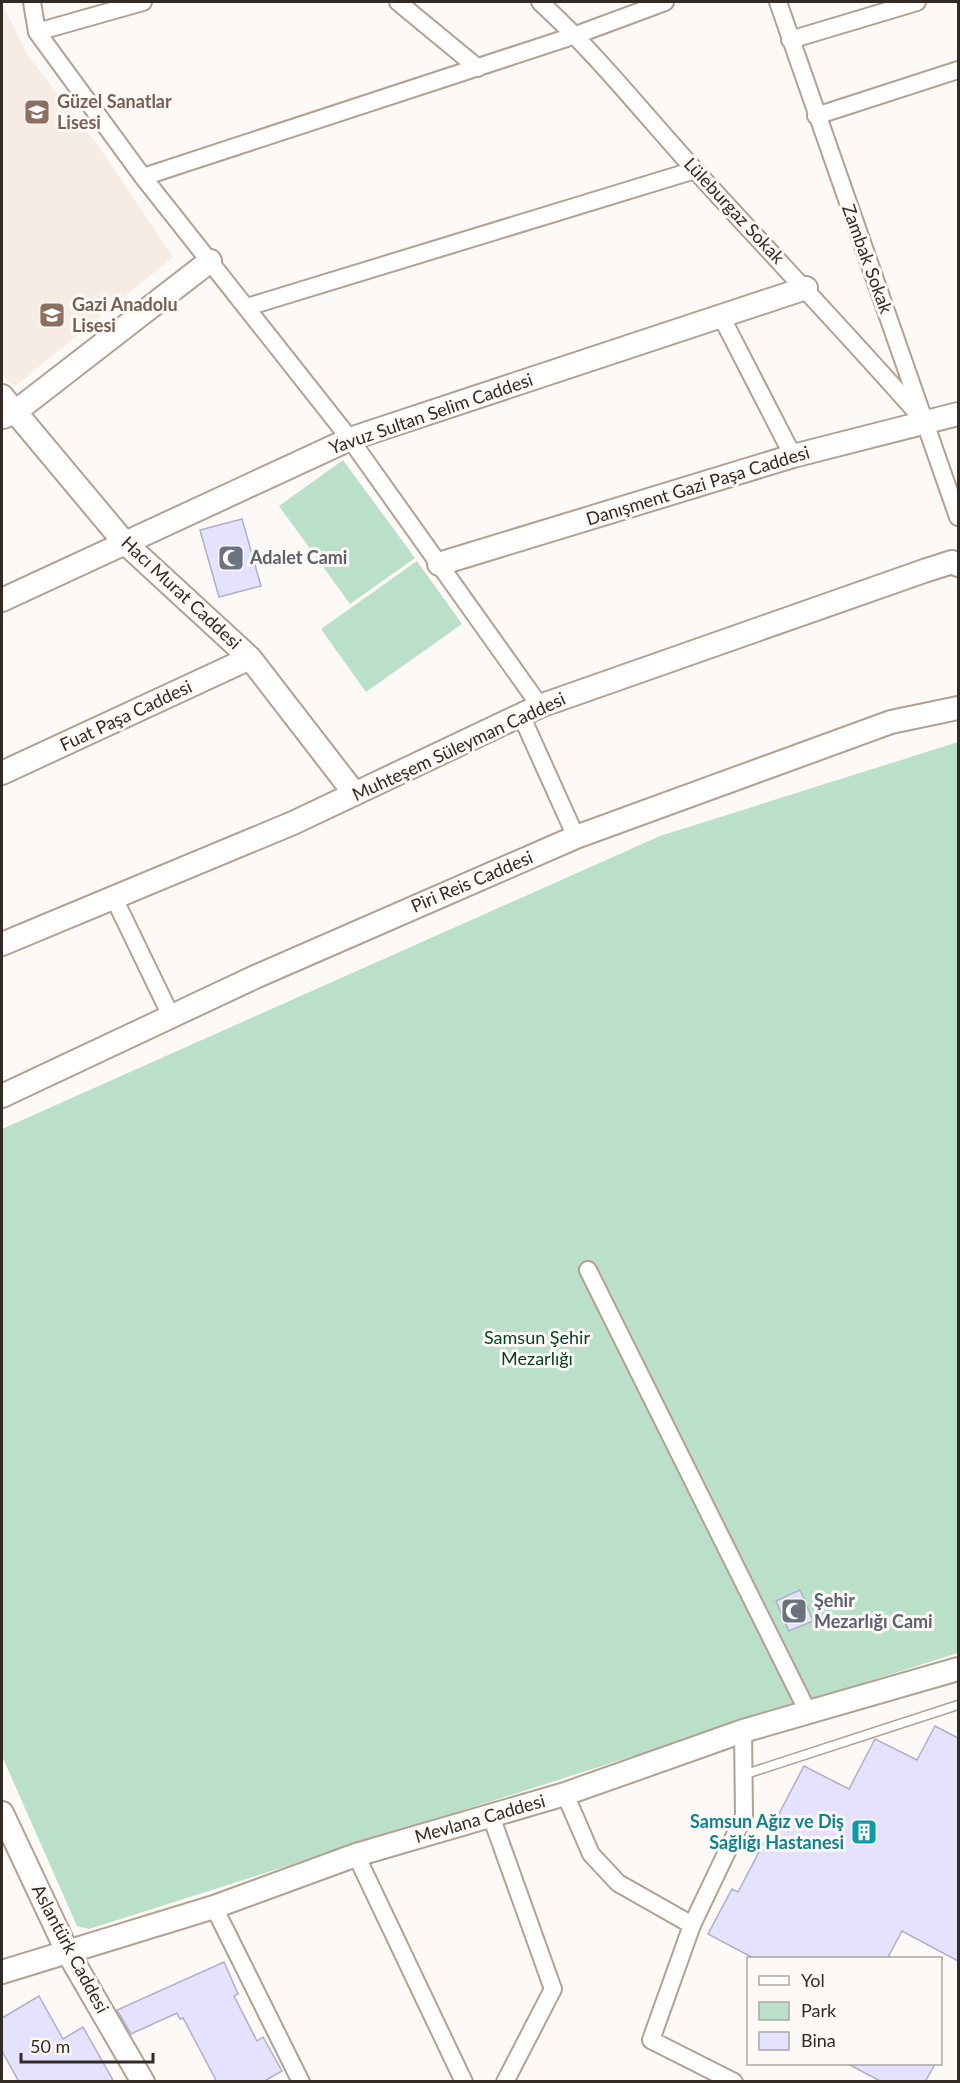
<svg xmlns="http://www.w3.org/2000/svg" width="960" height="2083" font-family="Lato,sans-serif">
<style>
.built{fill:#f7ece3}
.green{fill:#bae0c9}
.building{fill:#e4e2ff;stroke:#b0afc6;stroke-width:1.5}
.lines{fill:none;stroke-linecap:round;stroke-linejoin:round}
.lane-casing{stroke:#b4a091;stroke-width:11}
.street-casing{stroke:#b4a091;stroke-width:20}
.secondary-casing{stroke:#b4a091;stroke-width:26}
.lane{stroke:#fff;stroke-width:8}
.street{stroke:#fff;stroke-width:16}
.secondary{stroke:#fff;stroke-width:22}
.labels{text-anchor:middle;stroke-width:6;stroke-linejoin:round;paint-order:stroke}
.education-label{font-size:18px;font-weight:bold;fill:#785e54;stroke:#fdf9f6;text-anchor:start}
.street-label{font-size:18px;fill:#322a24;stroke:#fdf9f6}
.worship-label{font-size:18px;font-weight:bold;fill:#5b616d;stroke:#fdf9f6;text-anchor:start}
.park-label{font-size:18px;fill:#023f25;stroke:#fdf9f6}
.culture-label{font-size:18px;font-weight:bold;fill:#0d838f;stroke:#fdf9f6;text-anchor:end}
</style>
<rect width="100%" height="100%" fill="#fdf9f6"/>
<path class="built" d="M2 3 28 56 99 147 173 257 14 387 2 374Z"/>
<path class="green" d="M343 460 415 558 350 604 279 506Z
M417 561 462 624 366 692 321 629Z
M958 742V1653L89 1929 77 1926 2 1756V1129L660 836Z"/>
<path class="building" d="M242 519 261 586 219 597 200 530Z
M800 1590 813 1621 789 1631 776 1601Z
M935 1726 958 1738V1961L902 1931 887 1959H755L708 1934 732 1889 738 1892 804 1766 849 1789 875 1739 917 1760Z
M224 1962 238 1994 234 1996 257 2041 263 2037 282 2071 263 2082H217L183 2018 180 2019 177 2013 131 2034 117 2010Z
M39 1996 63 2039 83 2027 114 2082H19L2 2051V2018Z
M848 2064H935L925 2082H882Z"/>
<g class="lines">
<defs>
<path id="lane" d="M746 1774 958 1705"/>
<path id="street" d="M32 2 37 32 143 177 350 439 540 706
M398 2 478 68
M540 2C596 53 643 113 694 169 771 254 850 336 925 422
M778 2 958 517
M37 32 143 2
M790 40 917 2
M816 116 958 70
M143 177 576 35 665 2
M247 307 695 170
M721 316 793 456
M521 715 576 837
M114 898 172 1018
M588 1270 808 1712
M565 1794 591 1854 618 1883 692 1925
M491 1816 553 1989 505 2082
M356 1855 464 2082
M214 1907 301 2082
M734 2082 651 2040 692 1925 744 1816 743 1731"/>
<path id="secondary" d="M2 396 124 542 250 658 355 794
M3 417 15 412 210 261
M439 564 793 456 958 414
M2 600 350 439 806 288
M2 773 250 658
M2 944 293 823 540 706 924 571 952 562 958 565
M2 1096 255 977 576 837 891 722 958 708
M2 1813 67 1951 143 2082
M2 1972 214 1907 356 1855 565 1794 743 1731 958 1669"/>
</defs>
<use href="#lane" class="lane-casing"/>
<use href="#street" class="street-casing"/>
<use href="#secondary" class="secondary-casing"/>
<use href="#lane" class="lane"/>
<use href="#street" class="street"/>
<use href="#secondary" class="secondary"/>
</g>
<defs>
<symbol id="school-square" viewBox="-11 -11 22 22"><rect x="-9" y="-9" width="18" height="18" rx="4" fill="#8d6e63" stroke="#fdf9f6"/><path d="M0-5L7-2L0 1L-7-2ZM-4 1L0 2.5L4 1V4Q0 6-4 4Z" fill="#fff"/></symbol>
<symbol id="mosque-square" viewBox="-11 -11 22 22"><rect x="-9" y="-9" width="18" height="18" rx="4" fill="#6b7280" stroke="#fdf9f6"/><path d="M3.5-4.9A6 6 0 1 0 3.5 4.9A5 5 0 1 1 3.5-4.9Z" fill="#fff"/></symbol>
<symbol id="building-square" viewBox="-11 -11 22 22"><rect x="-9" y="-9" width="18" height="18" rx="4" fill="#0f9aa8" stroke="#fdf9f6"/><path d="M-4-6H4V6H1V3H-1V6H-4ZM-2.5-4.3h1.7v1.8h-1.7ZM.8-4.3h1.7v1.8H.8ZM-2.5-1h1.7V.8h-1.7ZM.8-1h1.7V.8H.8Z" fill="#fff"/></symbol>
</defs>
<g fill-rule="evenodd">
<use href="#school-square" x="22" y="97" width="30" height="30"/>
<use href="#school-square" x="37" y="300" width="30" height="30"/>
<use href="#mosque-square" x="216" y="543" width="30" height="30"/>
<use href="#mosque-square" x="779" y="1596" width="30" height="30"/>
<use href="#building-square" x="849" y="1817" width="30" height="30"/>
</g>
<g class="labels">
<g class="education-label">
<text x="57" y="108">Güzel Sanatlar<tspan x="57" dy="21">Lisesi</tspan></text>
<text x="72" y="311">Gazi Anadolu<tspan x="72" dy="21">Lisesi</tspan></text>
</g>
<g class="street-label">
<text transform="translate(734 211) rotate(47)" y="6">Lüleburgaz Sokak</text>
<text transform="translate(867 259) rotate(70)" y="6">Zambak Sokak</text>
<text transform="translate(431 414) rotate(-19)" y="6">Yavuz Sultan Selim Caddesi</text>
<text transform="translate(698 486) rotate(-17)" y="6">Danışment Gazi Paşa Caddesi</text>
<text transform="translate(181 593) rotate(43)" y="6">Hacı Murat Caddesi</text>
<text transform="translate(126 716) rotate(-25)" y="6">Fuat Paşa Caddesi</text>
<text transform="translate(459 747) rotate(-25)" y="6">Muhteşem Süleyman Caddesi</text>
<text transform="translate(472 882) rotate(-23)" y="6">Piri Reis Caddesi</text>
<text transform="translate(480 1819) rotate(-16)" y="6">Mevlana Caddesi</text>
<text transform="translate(70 1949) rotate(62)" y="6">Aslantürk Caddesi</text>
</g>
<g class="worship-label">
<text x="250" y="564">Adalet Cami</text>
<text x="814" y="1607">Şehir<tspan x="814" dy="21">Mezarlığı Cami</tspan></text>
</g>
<g class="park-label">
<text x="537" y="1344">Samsun Şehir<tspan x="537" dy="21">Mezarlığı</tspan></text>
</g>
<g class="culture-label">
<text x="844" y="1828">Samsun Ağız ve Diş<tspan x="844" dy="21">Sağlığı Hastanesi</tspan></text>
</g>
</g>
<rect width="960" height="2083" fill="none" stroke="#322a24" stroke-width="6"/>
<rect x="747" y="1957" width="195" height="108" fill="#fdf9f6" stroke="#aca6a2" stroke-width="1.5"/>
<rect x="759" y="1976" width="30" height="9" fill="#ffffff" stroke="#aca6a2" stroke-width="1.5"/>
<text x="801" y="1987" font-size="18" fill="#322a24">Yol</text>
<rect x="759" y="2002" width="30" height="18" fill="#bae0c9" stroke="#aca6a2" stroke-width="1.5"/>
<text x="801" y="2017" font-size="18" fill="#322a24">Park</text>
<rect x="759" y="2032" width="30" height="18" fill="#e4e2ff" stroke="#aca6a2" stroke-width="1.5"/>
<text x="801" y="2047" font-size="18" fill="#322a24">Bina</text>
<path d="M21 2053v9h132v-9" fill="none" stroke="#322a24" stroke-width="3"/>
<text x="30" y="2053" font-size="18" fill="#322a24" stroke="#fdf9f6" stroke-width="4.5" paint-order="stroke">50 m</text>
</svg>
